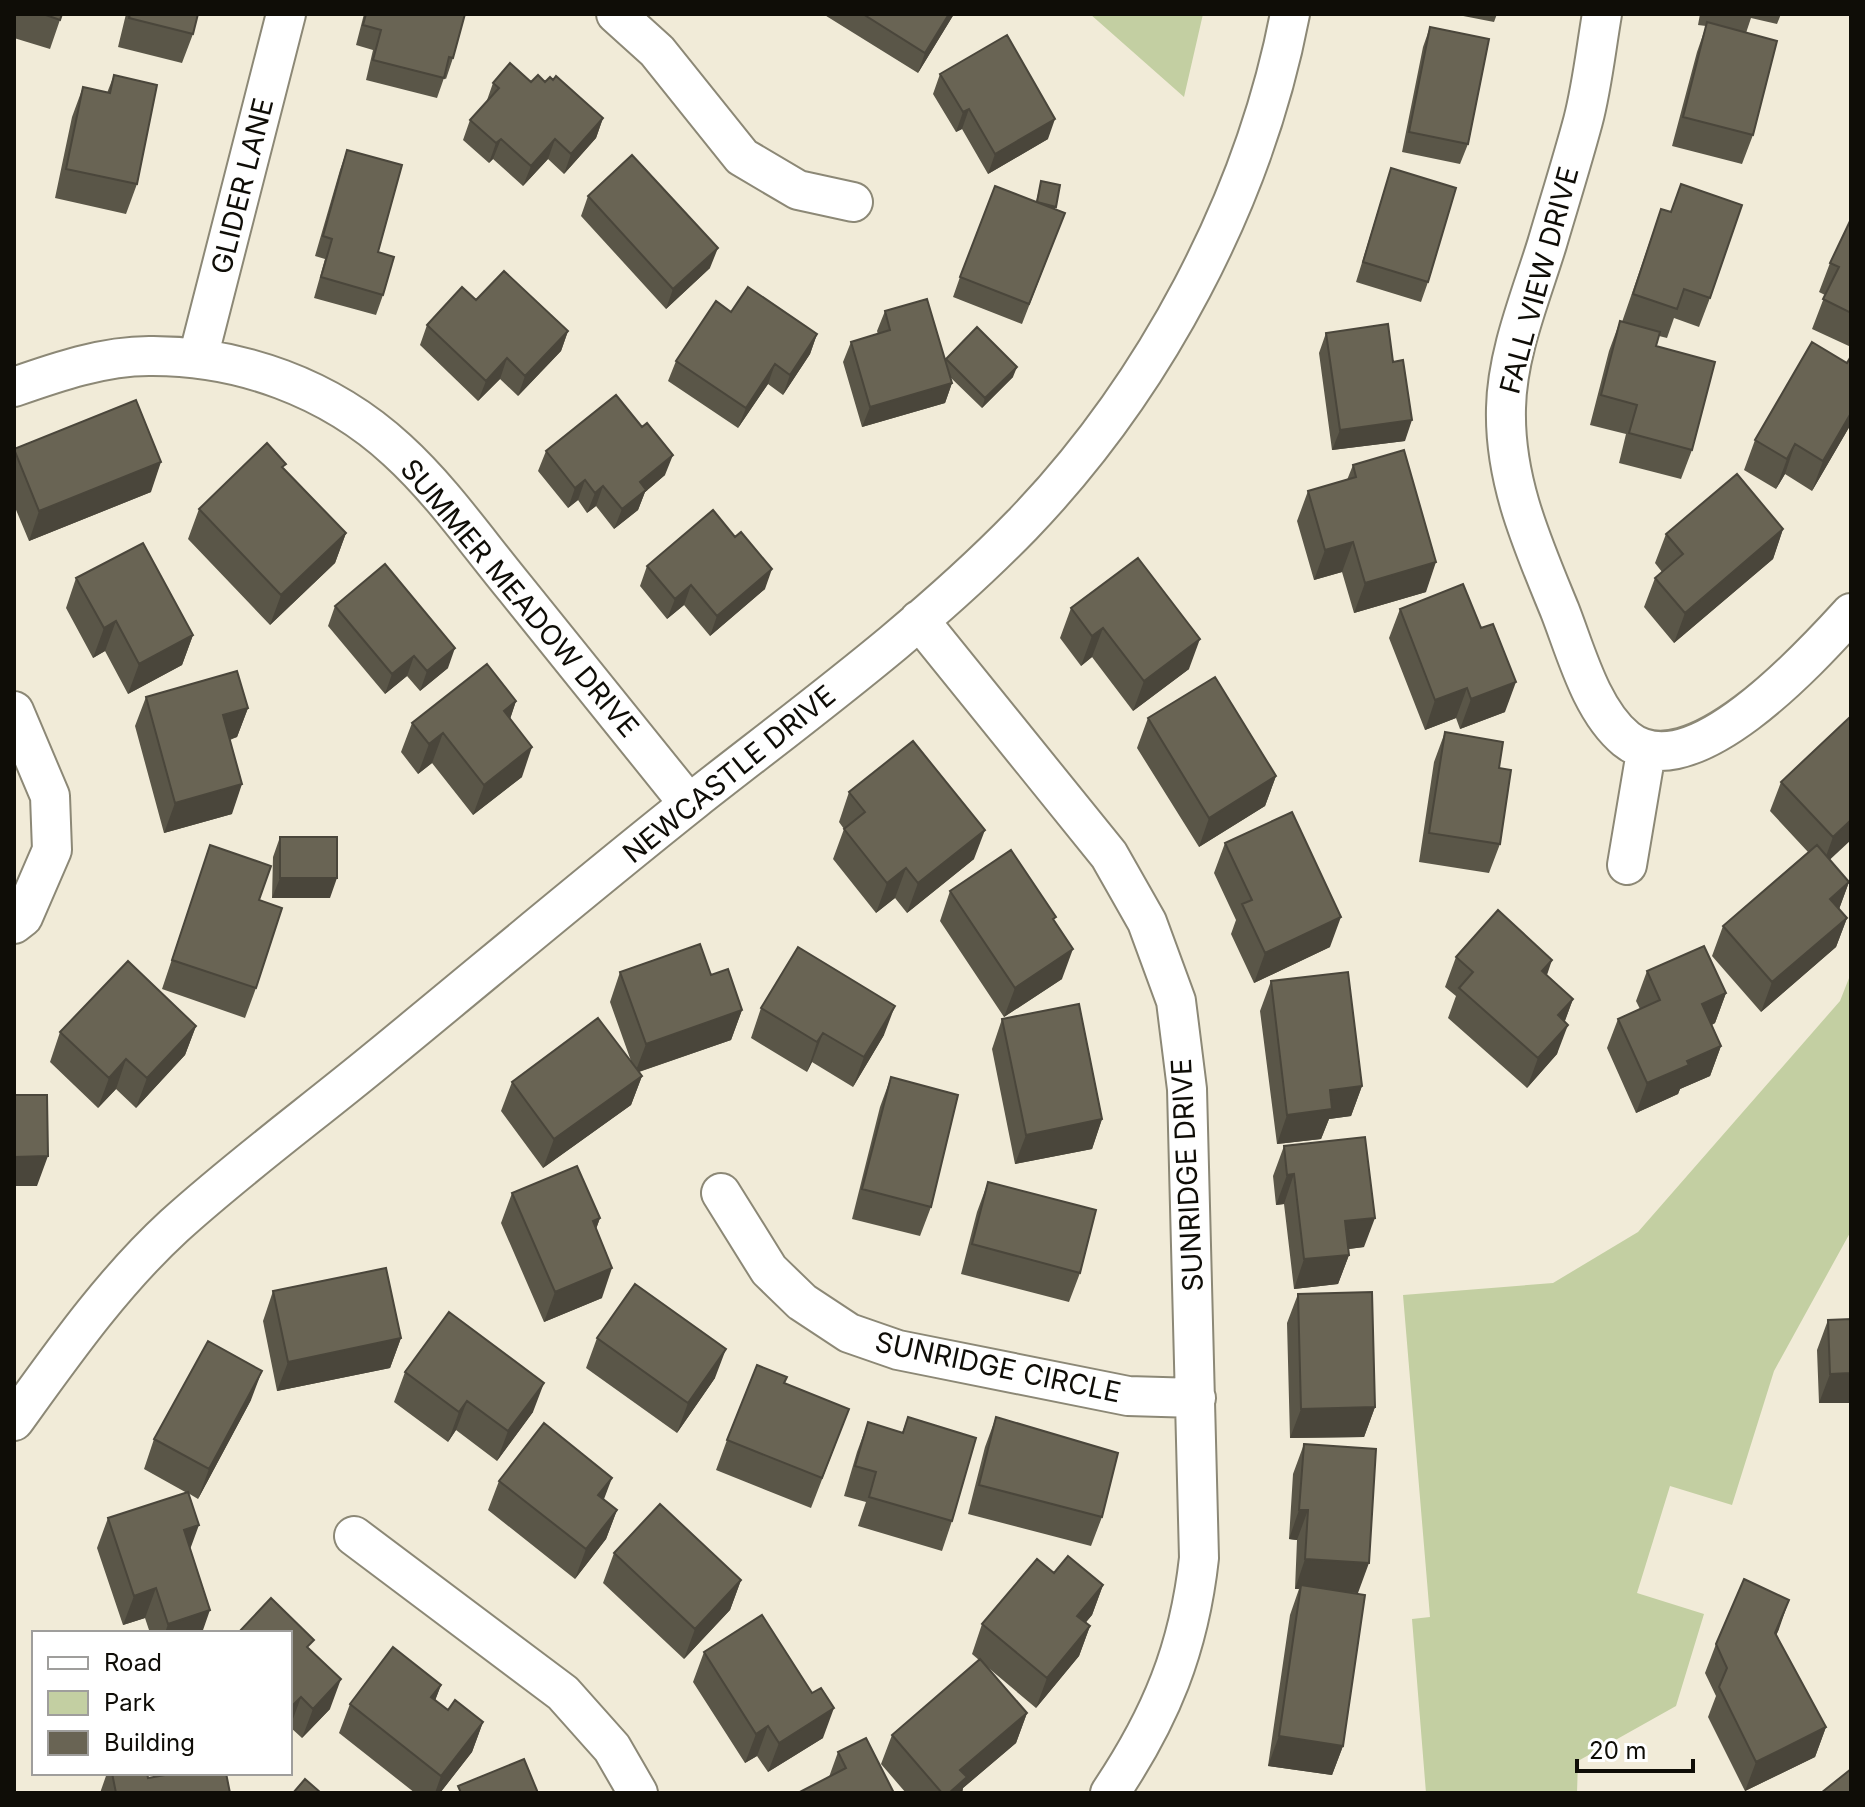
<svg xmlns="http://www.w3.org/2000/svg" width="1865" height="1807" font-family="Inter,sans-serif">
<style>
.green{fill:#c3cfa2}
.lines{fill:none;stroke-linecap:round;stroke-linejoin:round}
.minor-casing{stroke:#8c8876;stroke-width:42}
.minor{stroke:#fff;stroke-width:38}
.wall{fill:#5a5648}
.shaded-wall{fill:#4a463b}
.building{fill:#696454;stroke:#4a463b;stroke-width:2}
.labels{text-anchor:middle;stroke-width:6;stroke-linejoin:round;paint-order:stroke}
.street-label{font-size:28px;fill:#0f0d07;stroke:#fff}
</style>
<rect width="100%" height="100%" fill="#f1ebd8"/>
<path class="green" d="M1090 14H1203L1184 97Z
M1851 973V1231L1774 1371 1732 1505 1670 1486 1637 1593 1704 1614 1676 1706 1578 1761 1577 1793H1426L1412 1619 1430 1617 1403 1295 1553 1283 1638 1232 1840 1001Z"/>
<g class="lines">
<defs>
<path id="minor" d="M616 14 657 51 742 157 798 190 853 202
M1602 14C1596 49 1592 87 1583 121 1572 162 1559 203 1547 244 1531 296 1507 353 1506 408 1504 481 1533 545 1560 611 1576 652 1591 710 1626 739 1690 791 1811 657 1851 613
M198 358 286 14
M14 387C57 372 103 356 149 356 239 355 330 388 397 450 441 490 477 542 515 588 573 660 631 732 689 804
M919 620 1109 855 1147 922 1176 1001 1187 1089 1199 1558C1189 1649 1161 1717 1110 1793
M14 711 50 796 52 850 23 917 14 924
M1627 865 1646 752
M721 1193 769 1270 802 1302 849 1333 898 1350 1128 1396 1196 1398
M14 1421C63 1353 112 1283 174 1226 239 1167 310 1115 378 1059 483 973 587 885 694 800 806 712 923 627 1022 525 1154 388 1254 201 1290 14
M354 1536 563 1693 612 1748 638 1793"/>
</defs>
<use href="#minor" class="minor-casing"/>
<use href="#minor" class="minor"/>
</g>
<path class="wall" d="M14 14H62L50 49 14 38Z
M126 14H198L193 34 182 63 118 47Z
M364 14H465L453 58 446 79 444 78 437 98 366 80 373 50 356 45Z
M823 14H954L918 73Z
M1453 14H1497L1494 22Z
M1700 14H1781L1777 24 1751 18 1746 33 1753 135 1742 164 1672 146 1697 52 1706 26 1698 25Z
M1430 27 1468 144 1460 164 1402 152 1423 47Z
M940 74 1048 139 988 174 962 129 956 132 933 94Z
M114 75 137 184 126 214 55 198 72 117 83 87 107 93Z
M545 82 603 118 596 138 564 174 548 159 523 186 493 159 489 163 463 140 470 120 486 103 493 83Z
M347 150 378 252 383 295 376 315 314 298 325 259 315 256 340 170Z
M1391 168 1428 282 1421 302 1356 282Z
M1041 181 1060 185 1055 209 1065 213 1022 324 953 297 960 277 1036 202Z
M1681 184 1710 298 1699 327 1674 318 1667 338 1659 336 1656 346 1692 450 1681 479 1619 463 1626 434 1590 425 1609 351 1620 321 1622 322 1661 209 1671 212Z
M588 196 710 268 666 309 581 216Z
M1851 219V347L1812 329 1825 295 1819 292 1830 263Z
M476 300 568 331 561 351 518 396 500 379 478 401 420 345 427 325Z
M885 311 946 361V359L1013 377 982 408 950 377 952 383 945 403 862 427 843 362 851 342 878 334 877 331Z
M731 312 817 334 810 354 783 395 768 384 738 428 668 381 676 361Z
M1326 333 1405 441 1332 450 1319 353Z
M1851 356V424L1812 491 1785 474 1776 489 1744 470 1755 440 1847 363Z
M14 449 151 492 29 541 14 505Z
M546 451 665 475 645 492 638 510 614 529 596 506 587 513 578 500 568 508 538 471Z
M1353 465 1426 592 1354 613 1342 572 1314 580 1297 521 1308 491 1347 480Z
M199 509 346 533 335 563 270 625 188 539Z
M1783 529 1773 559 1674 643 1644 607 1655 578 1662 572 1655 563 1666 534Z
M735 537 765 589 710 636 684 605 667 619 640 586 647 566Z
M76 578 193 635 182 665 128 694 105 651 93 658 66 608Z
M335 606 448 668 420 691 407 676 385 694 328 626Z
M1071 608 1189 669 1133 711 1092 657 1081 666 1060 638Z
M1400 609 1505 712 1460 729 1456 718 1425 730 1389 638Z
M146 697 248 708 237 737 230 740 232 814 164 833 135 726Z
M516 701 510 719 522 777 473 815 432 763 418 774 401 752 412 723Z
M1851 716 1830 860 1849 882 1839 909 1847 918 1836 947 1761 1012 1712 956 1723 926 1808 852 1770 811 1781 782Z
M1148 718 1276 776 1265 806 1199 847 1137 748Z
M1445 732 1499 768 1500 844 1489 873 1419 862 1434 762Z
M849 792 974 859 907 913 895 898 876 913 833 859 844 829 839 822Z
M280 837 330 898H272L273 857Z
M1225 843 1330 947 1254 983 1231 934 1236 920 1214 873Z
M210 845 259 900 256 988 245 1018 162 989Z
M950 891 1055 922 1062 979 1004 1017 940 921Z
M1456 957 1547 975 1573 999 1565 1021 1557 1054 1527 1088 1448 1018 1456 996 1445 987Z
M1647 971 1726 993 1715 1023 1712 1025 1721 1046 1710 1076 1680 1089 1678 1094 1636 1113 1607 1048 1618 1019 1640 1009 1636 1001Z
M620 972 711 975 742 1010 731 1040 639 1072 642 1076 631 1105 543 1168 501 1111 512 1082 631 1061 610 1002Z
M1271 981 1362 1086 1351 1116 1329 1119 1321 1139 1277 1144 1260 1011Z
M761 1008 884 1035 853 1087 812 1062 807 1072 751 1038Z
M1002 1019 1102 1119 1092 1149 1015 1164 992 1049Z
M196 1026 185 1055 136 1108 116 1089 98 1108 50 1062 60 1032Z
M891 1077 931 1207 920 1236 852 1219 880 1107Z
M1284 1146 1364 1247 1348 1249 1349 1255 1338 1284 1294 1289 1284 1204 1276 1205 1273 1176Z
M988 1182 1080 1273 1069 1302 961 1274 977 1212Z
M512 1193 600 1218 596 1229 602 1298 544 1322 501 1223Z
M273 1291 401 1338 390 1368 277 1391 263 1321Z
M1298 1294 1375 1407 1364 1437 1290 1438 1287 1323Z
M1851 1319V1403H1819L1817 1350 1828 1320Z
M597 1338 715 1378 677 1433 586 1368Z
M405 1372 533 1412 497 1461 456 1430 448 1442 394 1402Z
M785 1383 838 1438 811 1508 716 1470 727 1440Z
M251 1400 198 1499 188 1493 190 1549 202 1633H150L145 1618 123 1625 97 1548 108 1518 187 1493 144 1469 154 1439Z
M908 1417 952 1521 942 1551 858 1526 866 1502 844 1496 857 1452 868 1422 902 1433Z
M996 1417 1102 1517 1091 1546 968 1514 985 1447Z
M1304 1444 1358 1593 1345 1592 1343 1746 1332 1775 1268 1766 1290 1615 1299 1589H1295L1297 1540 1289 1539 1293 1474Z
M499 1481 604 1499 617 1510 606 1539 575 1579 488 1510Z
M614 1553 741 1580 730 1610 684 1659 603 1583Z
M1054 1573 1103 1585 1092 1615 1086 1622 1090 1626 1079 1656 1036 1708 985 1665 1027 1713 1016 1743 963 1788 962 1793H906L881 1764 892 1735 979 1660 972 1654 982 1624Z
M1779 1629 1776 1635 1826 1727 1815 1757 1745 1791 1708 1717 1716 1696 1705 1673 1716 1644Z
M310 1650 330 1709 302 1738 290 1727Z
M704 1652 812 1693 823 1738 768 1772 757 1756 745 1763 693 1682Z
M441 1685 435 1700 448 1710 483 1722 472 1752 440 1793H415L339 1733 350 1704Z
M838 1752 894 1793 829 1777Z
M107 1773H147L148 1778 230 1793H100Z"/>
<path class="shaded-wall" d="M949 14H954L918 73 925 53Z
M969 109 962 129 956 132 963 112Z
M603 118 596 138 564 174 571 154Z
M1055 119 1048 139 988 174 995 154Z
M501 139 493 159 489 163 496 143Z
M555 139 548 159 523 186 531 166Z
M718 248 710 268 666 309 673 289Z
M568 331 561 351 518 396 525 376Z
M817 334 810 354 783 395 790 375Z
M507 358 500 379 478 401 486 381Z
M775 364 768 384 738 428 746 408Z
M1017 367 1013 377 982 408 985 398Z
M952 383 945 403 862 427 870 407Z
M1851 413V424L1812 491 1823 461Z
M1412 420 1405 441 1332 450 1340 430Z
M1795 444 1785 474 1776 489 1787 459Z
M673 455 665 475 645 492 638 510 614 529 622 509 640 482Z
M161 462 151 492 29 541 39 511Z
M585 480 578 500 568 508 575 488Z
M603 486 596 506 587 513 595 493Z
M1783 529 1773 559 1674 643 1685 613Z
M346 533 335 563 270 625 281 595Z
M1353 542 1342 572 1314 580 1325 550Z
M1436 562 1426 592 1354 613 1365 583Z
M772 569 765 589 710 636 717 616Z
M691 585 684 605 667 619 675 599Z
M116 621 105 651 93 658 104 628Z
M1103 628 1092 657 1081 666 1092 636Z
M193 635 182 665 128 694 139 664Z
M1200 639 1189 669 1133 711 1144 681Z
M455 648 448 668 420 691 427 671Z
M414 656 407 676 385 694 392 674Z
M1516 682 1505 712 1460 729 1471 699Z
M1467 688 1456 718 1425 730 1435 700Z
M516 701 506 731 504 711Z
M248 708 237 737 212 744 223 715Z
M443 733 432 763 418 774 429 744Z
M532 747 522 777 473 815 484 785Z
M1276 776 1265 806 1199 847 1209 818Z
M242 784 232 814 164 833 175 803Z
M1851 820V840L1822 867 1833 837Z
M985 830 974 859 907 913 918 883Z
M906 868 895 898 876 913 887 883Z
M280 878H337L330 898H272Z
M1849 882 1838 912 1830 899Z
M1341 917 1330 947 1254 983 1265 953Z
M1847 918 1836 947 1761 1012 1772 982Z
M1073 949 1062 979 1004 1017 1015 988Z
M1552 960 1542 990V971Z
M1726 993 1715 1023 1692 1034 1702 1004Z
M1573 999 1562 1028 1558 1015Z
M895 1006 884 1035 853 1087 864 1057Z
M742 1010 731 1040 635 1073 646 1044Z
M1568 1025 1557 1054 1527 1088 1538 1058Z
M196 1026 185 1055 136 1108 147 1078Z
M823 1033 812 1062 807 1072 817 1042Z
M1721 1046 1710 1076 1680 1089 1678 1094 1636 1113 1647 1083 1687 1061Z
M126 1059 116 1089 98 1108 109 1078Z
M642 1076 631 1105 543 1168 554 1139Z
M1362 1086 1351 1116 1329 1119 1321 1139 1277 1144 1287 1115 1330 1090Z
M1102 1119 1092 1149 1015 1164 1026 1135Z
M48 1156 37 1186H14V1157Z
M1294 1174 1284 1204 1276 1205 1287 1175Z
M600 1218 589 1248 593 1221Z
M1375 1218 1364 1247 1334 1251 1345 1221Z
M1349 1255 1338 1284 1294 1289 1304 1259Z
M612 1268 602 1298 544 1322 555 1292Z
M401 1338 390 1368 277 1391 288 1362Z
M726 1349 715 1378 677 1433 688 1403Z
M262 1371 251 1400 198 1499 209 1469Z
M1851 1373V1403H1819L1830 1374Z
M544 1383 533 1412 497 1461 508 1431Z
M467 1401 456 1430 448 1442 459 1412Z
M1375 1407 1364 1437 1290 1438 1301 1409Z
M612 1478 601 1507 598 1495Z
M617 1510 606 1539 575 1579 586 1549Z
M1299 1510H1308L1297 1540 1289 1539Z
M199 1525 188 1555 184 1530Z
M1305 1559 1369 1563 1358 1593 1300 1589 1301 1585 1299 1589H1295Z
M741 1580 730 1610 684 1659 695 1629Z
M1103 1585 1092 1615 1067 1645 1077 1616Z
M156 1588 145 1618 123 1625 134 1596Z
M1789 1600 1779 1629 1764 1663 1775 1633Z
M210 1610 202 1633H165L168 1624Z
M1090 1626 1079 1656 1036 1708 1047 1678Z
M341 1679 330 1709 302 1738 313 1709Z
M441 1685 430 1714 431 1697Z
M301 1697 290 1727V1708Z
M834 1708 823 1738 768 1772 779 1743Z
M1027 1713 1016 1743 963 1788 962 1793H949L960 1770Z
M483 1722 472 1752 440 1793H435L441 1776Z
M768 1726 757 1756 745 1763 756 1734Z
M1826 1727 1815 1757 1745 1791 1756 1762Z
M1279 1736 1343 1746 1332 1775 1268 1766Z"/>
<path class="building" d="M43 14H62L60 20Z
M130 14H198L193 34 129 18Z
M366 14H465L453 58 449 57 444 78 373 60 381 30 363 25Z
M863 14H949L925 53Z
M1707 22 1777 41 1753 135 1683 117Z
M1430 27 1489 39 1468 144 1409 132Z
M1007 35 1055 119 995 154 969 109 963 112 940 74Z
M510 63 531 82 538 75 545 82 550 77 553 80 556 76 603 118 571 154 555 139 531 166 501 139 496 143 470 120 499 88 493 83Z
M114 75 157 85 137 184 66 169 83 87 110 93Z
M347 150 402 165 378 252 394 257 383 295 321 277 332 239 323 236Z
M632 155 718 248 673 289 588 196Z
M1391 168 1456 188 1428 282 1363 262Z
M1041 181 1060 185 1056 207 1037 202Z
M1681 184 1742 205 1710 298 1684 289 1677 309 1633 294 1661 209 1671 212Z
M995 186 1065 213 1029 304 960 277Z
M1851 219V313L1823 299 1839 267 1830 263Z
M504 271 568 331 525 376 507 358 486 381 427 325 462 287 476 300Z
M748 287 817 334 790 375 775 364 746 408 676 361 716 301 731 312Z
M927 299 952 383 870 407 851 342 890 330 885 311Z
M1620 321 1660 332 1656 346 1715 362 1692 450 1629 433 1637 405 1601 395Z
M1388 324 1393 362 1403 360 1412 420 1340 430 1326 333Z
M977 327 1017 367 985 398 946 359Z
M1812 342 1847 363 1851 356V413L1823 461 1795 444 1787 459 1755 440Z
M616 395 642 427 647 423 673 455 640 482 646 490 622 509 603 486 595 493 585 480 575 488 546 451Z
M136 400 161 462 39 511 14 449Z
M267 443 286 464 282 467 346 533 281 595 199 509Z
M1404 450 1436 562 1365 583 1353 542 1325 550 1308 491 1356 477 1353 465Z
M1737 474 1783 529 1685 613 1655 578 1683 554 1666 534Z
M713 510 735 537 741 532 772 569 717 616 691 585 675 599 647 566Z
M143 543 193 635 139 664 116 621 104 628 76 578Z
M1138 558 1200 639 1144 681 1103 628 1092 636 1071 608Z
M385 564 455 648 427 671 414 656 392 674 335 606Z
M1463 584 1481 628 1493 624 1516 682 1471 699 1467 688 1435 700 1400 609Z
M487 664 516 701 504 711 532 747 484 785 443 733 429 744 412 723Z
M237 671 248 708 223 715 242 784 175 803 146 697Z
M1215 677 1276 776 1209 818 1148 718Z
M1851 716V820L1833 837 1781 782Z
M1445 732 1503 742 1499 768 1511 770 1500 844 1429 833Z
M913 741 985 830 918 883 906 868 887 883 844 829 865 812 849 792Z
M1292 812 1341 917 1265 953 1242 904 1252 900 1225 843Z
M280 837H337V878H280Z
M210 845 271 866 259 900 282 908 256 988 172 960Z
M1817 845 1849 882 1830 899 1847 918 1772 982 1723 926Z
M1011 850 1056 917 1053 919 1073 949 1015 988 950 891Z
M1498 910 1552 960 1542 971 1573 999 1558 1015 1568 1025 1538 1058 1459 988 1473 972 1456 957Z
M700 944 711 975 728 969 742 1010 646 1044 620 972Z
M1704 946 1726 993 1702 1004 1721 1046 1687 1061 1689 1065 1647 1083 1618 1019 1660 1000 1647 971Z
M798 947 895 1006 864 1057 823 1033 817 1042 761 1008Z
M128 961 196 1026 147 1078 126 1059 109 1078 60 1032Z
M1348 972 1362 1086 1330 1090 1332 1109 1287 1115 1271 981Z
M1079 1004 1102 1119 1026 1135 1002 1019Z
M598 1018 642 1076 554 1139 512 1082Z
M891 1077 958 1095 931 1207 862 1189Z
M14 1095H47L48 1156 14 1157Z
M1365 1137 1375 1218 1345 1221 1349 1255 1304 1259 1294 1174 1287 1175 1284 1146Z
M577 1166 600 1218 593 1221 612 1268 555 1292 512 1193Z
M988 1182 1096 1210 1080 1273 972 1244Z
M386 1268 401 1338 288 1362 273 1291Z
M635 1284 726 1349 688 1403 597 1338Z
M1372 1292 1375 1407 1301 1409 1298 1294Z
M449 1312 544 1383 508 1431 467 1401 459 1412 405 1372Z
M1851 1319V1373L1830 1374 1828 1320Z
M208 1341 262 1371 209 1469 154 1439Z
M757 1365 787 1377 784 1383 849 1409 822 1478 727 1440Z
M908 1417 976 1438 952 1521 869 1497 876 1472 855 1466 868 1422 903 1433Z
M996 1417 1118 1453 1102 1517 979 1485Z
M544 1423 612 1478 598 1495 617 1510 586 1549 499 1481Z
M1304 1444 1376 1449 1369 1563 1305 1559 1308 1510H1299Z
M188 1492 199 1525 184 1530 210 1610 168 1624 156 1588 134 1596 108 1518Z
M660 1504 741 1580 695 1629 614 1553Z
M1068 1556 1103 1585 1077 1616 1090 1626 1047 1678 982 1624 1037 1559 1054 1573Z
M1744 1579 1789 1600 1775 1633 1826 1727 1756 1762 1719 1687 1727 1668 1716 1644Z
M1301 1585 1365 1595 1343 1746 1279 1736Z
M271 1598 314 1640 307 1647 341 1679 313 1709 301 1697 290 1708V1633H238Z
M762 1615 812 1693 821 1688 834 1708 779 1743 768 1726 756 1734 704 1652Z
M393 1647 441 1685 431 1697 448 1710 455 1700 483 1722 441 1776 350 1704Z
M980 1659 1027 1713 960 1770 967 1777 949 1793H942L892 1735Z
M866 1738 894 1793H798L846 1768 838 1752Z
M524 1759 538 1793H461L458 1786Z
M1851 1769V1793H1821Z
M112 1773H147L148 1778 176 1773H226L230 1793H116Z
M305 1779 321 1793H293Z"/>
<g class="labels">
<g class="street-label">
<text transform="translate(242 186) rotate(-76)" y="10">GLIDER LANE</text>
<text transform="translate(1539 280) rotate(-75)" y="10">FALL VIEW DRIVE</text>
<text transform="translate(520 598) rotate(50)" y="10">SUMMER MEADOW DRIVE</text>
<text transform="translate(729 774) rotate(-39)" y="10">NEWCASTLE DRIVE</text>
<text transform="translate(1187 1175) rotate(-93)" y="10">SUNRIDGE DRIVE</text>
<text transform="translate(998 1367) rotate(12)" y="10">SUNRIDGE CIRCLE</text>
</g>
</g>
<rect width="1865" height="1807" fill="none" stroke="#0f0d07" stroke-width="32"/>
<rect x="32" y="1631" width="260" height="144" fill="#ffffff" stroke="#9f9e9c" stroke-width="2"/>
<rect x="48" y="1657" width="40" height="12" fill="#ffffff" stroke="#9f9e9c" stroke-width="2"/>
<text x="104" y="1671" font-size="24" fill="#0f0d07">Road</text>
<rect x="48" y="1691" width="40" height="24" fill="#c3cfa2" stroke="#9f9e9c" stroke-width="2"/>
<text x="104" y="1711" font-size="24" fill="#0f0d07">Park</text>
<rect x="48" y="1731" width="40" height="24" fill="#696454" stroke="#9f9e9c" stroke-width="2"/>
<text x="104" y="1751" font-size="24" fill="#0f0d07">Building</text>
<path d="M1577 1759v12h116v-12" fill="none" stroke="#0f0d07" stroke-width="4"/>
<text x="1589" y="1759" font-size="24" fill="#0f0d07" stroke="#ffffff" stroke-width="6" paint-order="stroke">20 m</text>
</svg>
